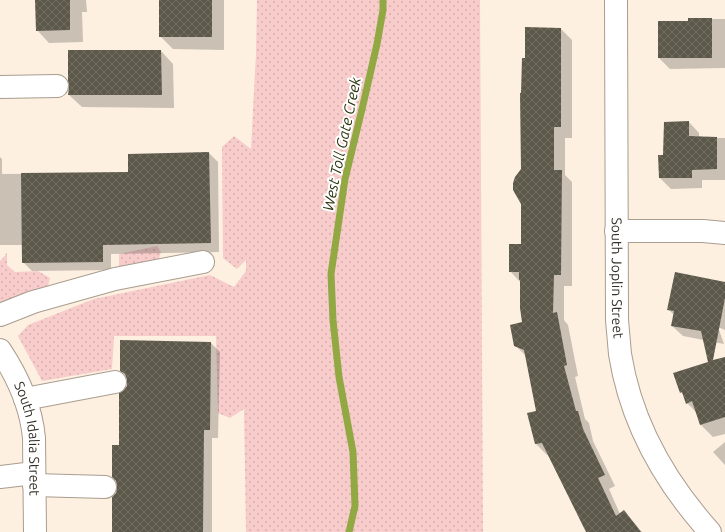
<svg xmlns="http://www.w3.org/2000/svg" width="725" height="532" font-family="Ubuntu,sans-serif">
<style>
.grass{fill:url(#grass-dots)}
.shadow{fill:#0003}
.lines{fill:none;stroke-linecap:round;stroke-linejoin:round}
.stream{stroke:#92a843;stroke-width:7}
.building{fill:url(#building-cross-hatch)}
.minor-casing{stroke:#a99d8f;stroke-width:24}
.minor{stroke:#fff;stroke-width:22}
.labels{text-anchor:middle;stroke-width:4;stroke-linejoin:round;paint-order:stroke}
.street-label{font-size:14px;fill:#332f29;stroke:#fff}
.water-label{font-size:15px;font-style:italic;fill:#2d360c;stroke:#fff}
</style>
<defs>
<pattern id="grass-dots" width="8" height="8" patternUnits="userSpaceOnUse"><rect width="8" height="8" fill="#f7ccca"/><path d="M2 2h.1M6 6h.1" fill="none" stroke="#d4b0ae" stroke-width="1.8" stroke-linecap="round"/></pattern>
<pattern id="building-cross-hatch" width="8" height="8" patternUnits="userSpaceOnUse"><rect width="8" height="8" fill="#5d594a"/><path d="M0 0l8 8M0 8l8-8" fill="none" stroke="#716e61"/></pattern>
</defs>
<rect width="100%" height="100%" fill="#fdf0e1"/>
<path class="grass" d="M257 0H480L483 532H246L244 409 230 418 218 413 216 336H114L112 369 42 381 18 336 28 325 94 299 210 275 234 287 246 271V260L237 269 223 258 222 147 234 136 251 149 256 53Z
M157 246 161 252 157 265 119 272V254Z
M7 253V265L15 272 38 271 50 278 46 294 0 309V261Z"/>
<path class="shadow" d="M41 0H86L87 12H82L83 42 49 43 37 30Z
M160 0H224V50L173 49 160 36Z
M689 19H725V68L670 69 659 58 689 22Z
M561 29 572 40V138H565V175L572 182V286H564V320L568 325 578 376 575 377 585 419 589 423 593 441 615 486 609 489 620 514 624 511 642 532H587L549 455H547L536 444 537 412 526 356 515 345 523 323 521 283 510 271 522 245V94L526 59Z
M161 51 173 64 174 108 82 107 69 95Z
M689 122 699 133V138H725V180H702V188L671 189 660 178 664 156Z
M209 153 218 162 219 252 111 254V270L32 271 23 262V245H0V157L2 159V174L129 173Z
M725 283V330L718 327 724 344 683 336 672 326 674 315 668 309Z
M211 343 220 352 218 438H212V532H113L120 446 128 380 127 376 121 370Z
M725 362V434L713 437 701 425 697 413 687 403 684 396 681 392Z
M725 442V465L713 452Z"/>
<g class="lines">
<path class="stream" d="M349 532 355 506 353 452 339 377 333 320 331 274 345 179 363 105 377 44 383 10V0"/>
</g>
<path class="building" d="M35 0H70V30L36 31Z
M159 0H212V37H159Z
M688 18H712V58H658V21H688Z
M525 27 561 28V127H554V170H562L561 275H554L553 313 557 312 567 365 564 366 576 411H578L583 429 605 475 598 478 616 516 624 510 641 532H586L542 443 535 444 527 413 536 411 524 350 514 346 510 325 522 322 520 308V280H519V272H509V244H521V204L513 190V183L515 177 521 169 520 93H521L522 58H525Z
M68 50H161L162 95H68L69 86 68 81Z
M689 121V136L717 137V169L692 170V178H659L658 155H663L664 122Z
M209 152 211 243 103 245V262L22 263 21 173 128 172V154Z
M675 272 725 282V298L713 360 725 357V417L700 425 692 401 686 404 682 392 680 393 673 373 708 362 701 331 671 326 674 311 667 310Z
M120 340 211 342 210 430H204L203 532H112V497L116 493 117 487 116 481 112 477V445H119V393L123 391 127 386V380L125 374 120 371Z"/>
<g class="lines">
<defs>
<g id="minor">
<path id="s1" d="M616 0 617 320C618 331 619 342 620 354 631 423 664 481 710 532"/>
<path d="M0 87 57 86"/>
<path d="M616 231H703L725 233"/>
<path d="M0 315 33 302 115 279 203 262"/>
<path id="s2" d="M0 350C18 377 31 406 34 438L35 532"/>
<path d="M25 399 115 382"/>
<path d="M0 477 34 473"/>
<path d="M34 485 105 487"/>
</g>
</defs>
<use href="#minor" class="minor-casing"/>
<use href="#minor" class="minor"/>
</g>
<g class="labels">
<g class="street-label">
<text dy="5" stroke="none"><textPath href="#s1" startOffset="278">South Joplin Street</textPath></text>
<text dy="5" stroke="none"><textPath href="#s2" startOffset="95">South Idalia Street</textPath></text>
</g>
<g class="water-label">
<text transform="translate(342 144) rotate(-78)" y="5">West Toll Gate Creek</text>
</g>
</g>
</svg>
